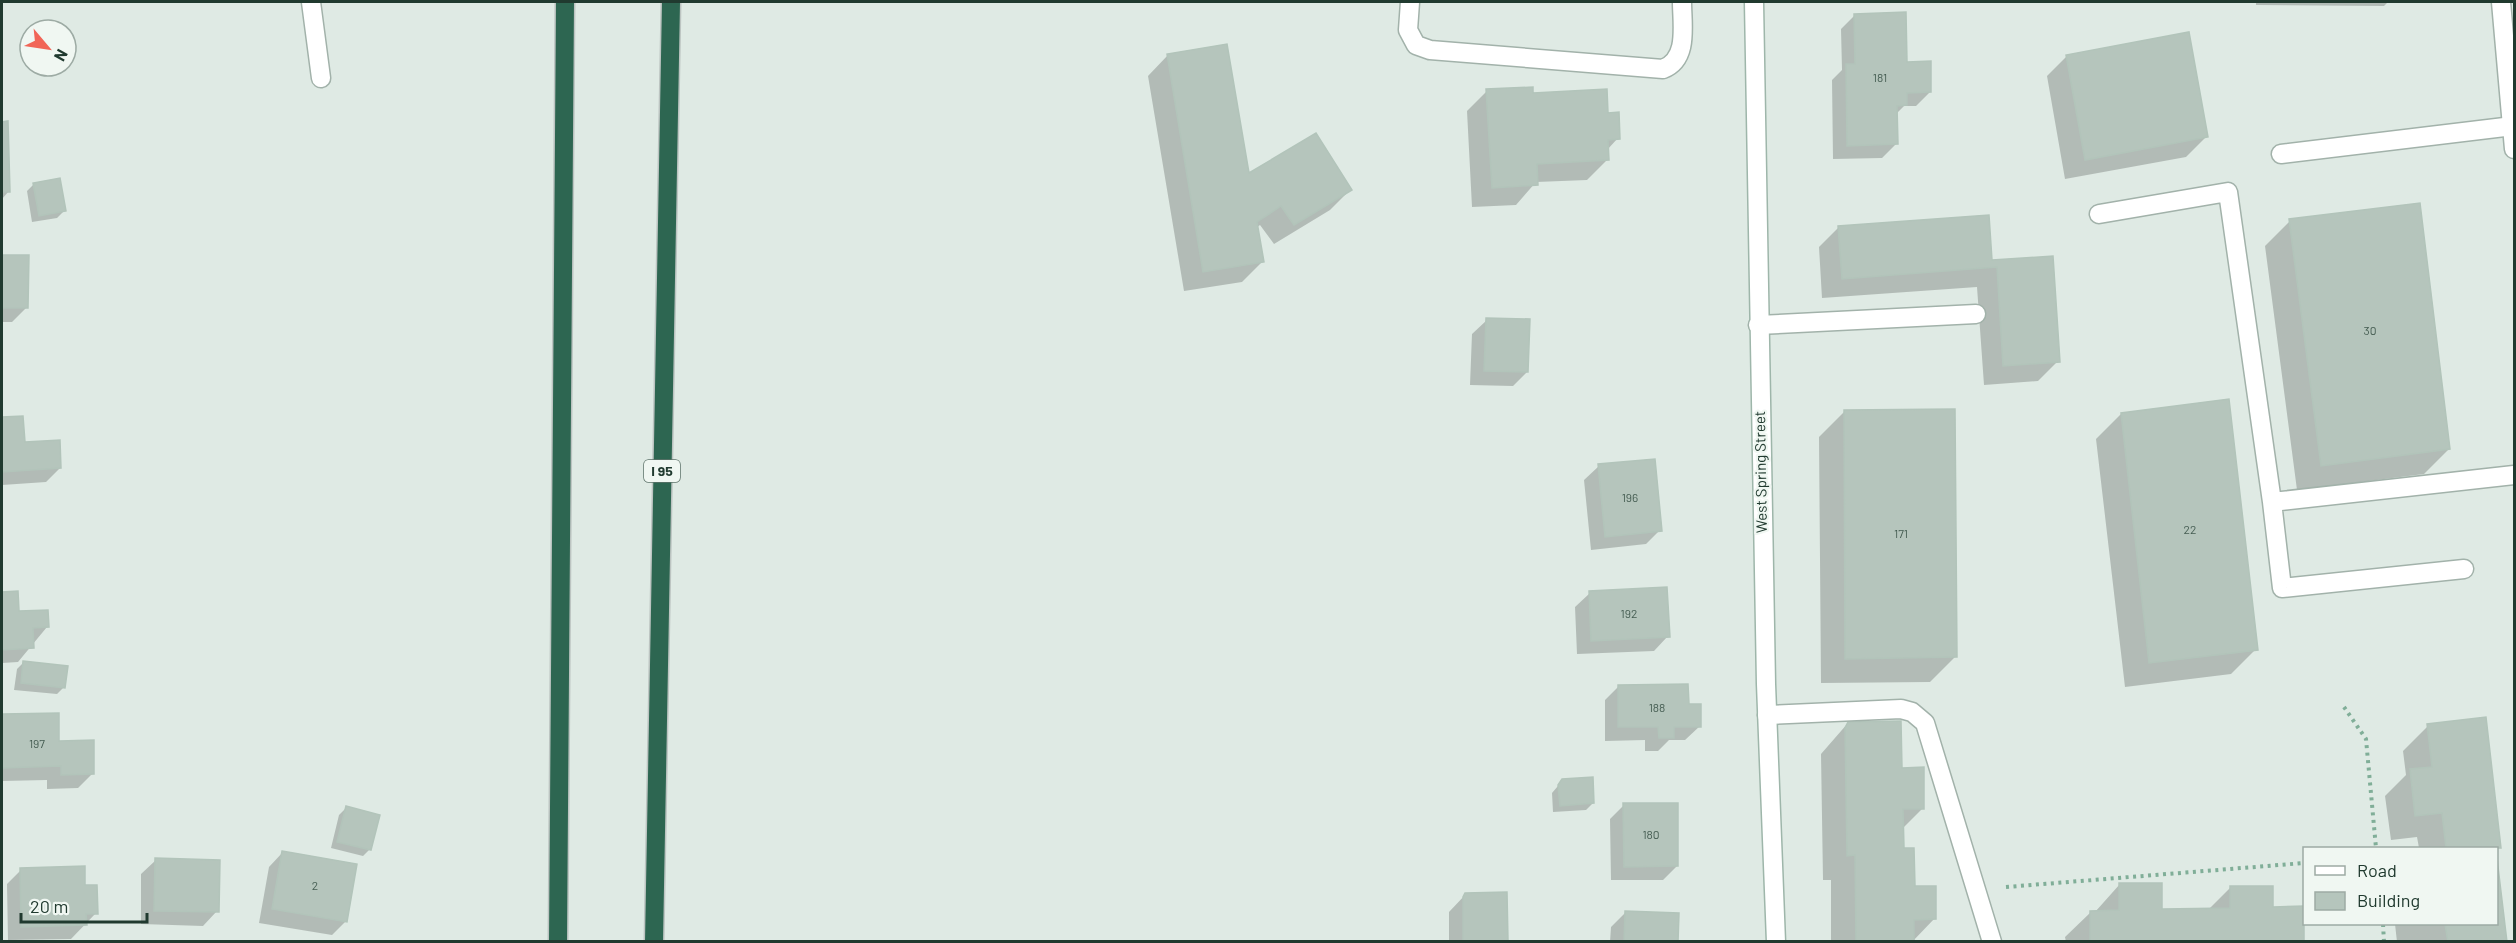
<svg xmlns="http://www.w3.org/2000/svg" width="2516" height="943" font-family="Barlow,sans-serif">
<style>
.shadow{fill:#0003}
.building{fill:#b5c5bc;stroke:#b2c4ba;stroke-width:1.5}
.lines{fill:none;stroke-linecap:round;stroke-linejoin:round}
.service-casing{stroke:#a2b2aa;stroke-width:21}
.minor-casing{stroke:#a2b2aa;stroke-width:21}
.secondary-casing{stroke:#9eb6aa;stroke-width:21}
.motorway-casing{stroke:#bcc4c1;stroke-width:21}
.path{stroke:#80ae98;stroke-width:4;stroke-dasharray:3 4.5;stroke-linecap:butt}
.service{stroke:#fff;stroke-width:18}
.minor{stroke:#fff;stroke-width:18}
.secondary{stroke:#fff;stroke-width:18}
.motorway{stroke:#2d6651;stroke-width:18}
.labels{text-anchor:middle;stroke-width:4.5;stroke-linejoin:round;paint-order:stroke}
.number-label{font-size:12px;fill:#455d52}
.shield{fill:#f0f7f2;stroke:#5e736a;stroke-width:1.5}
.shield-label{font-size:14px;font-weight:bold;fill:#203a2f}
.street-label{font-size:15px;fill:#203a2f;stroke:#f0f7f2}
</style>
<rect width="100%" height="100%" fill="#dfeae4"/>
<path class="shadow" d="M2256 2H2388L2384 6 2256 5Z
M1855 15 1930 92 1916 106H1904L1895 115 1896 144 1882 158 1833 159 1832 80 1842 70 1841 29Z
M1168 55 1248 176 1350 190 1330 210 1274 244 1260 225 1256 228 1262 262 1242 282 1184 291 1148 76Z
M2067 56 2206 137 2186 157 2065 179 2047 76Z
M1487 91 1531 94 1607 115 1618 138 1607 150 1608 159 1587 180 1536 182 1516 205 1472 207 1467 111Z
M2 123H6L9 191 2 199Z
M34 184 64 211 57 218 32 222 27 191Z
M2290 221 2449 449 2424 474 2297 490 2265 246Z
M1839 227 1990 262 2052 258 2058 361 2038 381 1984 385 1977 287 1822 298 1819 247Z
M2 256H27L26 308 12 322H2Z
M1487 320 1527 372 1513 386 1470 385 1472 334Z
M1844 412 1955 657 1930 682 1821 683 1819 437Z
M2121 414 2256 649 2231 674 2125 687 2096 439Z
M21 418 23 444 60 468 46 482 2 485V419Z
M1599 466 1660 530 1646 544 1591 550 1584 480Z
M2 593H16L17 613 47 627 18 662 2 663Z
M1590 593 1668 636 1654 651 1577 654 1575 607Z
M24 662 64 687 57 694 14 690 17 669Z
M1619 686 1687 706 1700 726 1685 740H1669L1658 751H1645V740L1605 741V700Z
M57 714 58 742 92 774 78 788 47 789V780L2 781V716Z
M1848 723 1901 769 1923 808 1902 829 1903 850 1913 887 1935 918 1912 942H1831V880H1823L1821 754Z
M2428 726 2500 847 2496 850 2419 848 2417 837 2391 840 2385 796 2406 775 2403 751Z
M1563 780 1593 803 1586 810 1553 812 1552 793Z
M1624 805 1677 866 1663 880H1611L1610 819Z
M346 808 370 849 363 856 331 848 339 815Z
M283 852 346 921 332 935 259 923 269 867Z
M156 860 217 911 203 926 141 924V874Z
M21 870 83 887 96 913 71 939 8 940 7 884Z
M2120 884 2160 910H2208L2230 888 2272 908 2302 942H2066L2065 937 2091 912H2095Z
M1466 894 1506 940 1505 942H1449V912Z
M1625 913 1676 942H1610L1611 927Z
M2395 924H2496L2505 942H2397Z"/>
<path class="building" d="M1906 12 1907 62 1931 61V92L1907 93V105L1897 106 1898 144 1847 146 1846 64H1855L1854 14Z
M2189 32 2208 137 2085 160 2066 55Z
M1227 44 1249 173 1316 133 1352 190 1294 225 1281 206 1257 222 1264 262 1203 272 1167 54Z
M1533 87V93L1607 89 1608 113 1619 112 1620 139 1608 140 1609 160 1537 164 1538 185 1492 188 1486 89Z
M8 121 10 192H2V122Z
M60 178 66 211 39 216 33 183Z
M2420 203 2450 449 2321 466 2289 219Z
M1989 215 1992 260 2053 256 2060 362 2003 366 1997 267 1842 279 1838 226Z
M2 255H29L28 308H2Z
M1486 318 1530 319 1528 372 1484 371Z
M2229 399 2258 650 2149 663 2121 413Z
M1955 409 1957 657 1845 659 1844 410Z
M23 416 25 442 60 440 61 468 2 472V417Z
M1655 459 1662 531 1605 537 1598 464Z
M1667 587 1670 637 1591 641 1589 591Z
M18 591 19 611 48 610 49 627 33 628 34 648 2 650V592Z
M23 661 68 666 65 688 21 683Z
M1688 684 1689 704H1701V727H1674V738H1659L1658 727H1618V685Z
M59 713V741L94 740V774L61 775V766L2 768V714Z
M2486 717 2501 848H2446L2442 813 2415 816 2410 769 2432 767 2427 724Z
M1901 721 1902 768 1924 767V809H1903L1904 848H1914L1915 886H1936V919L1914 920V942H1856L1855 855 1847 856 1845 728 1848 722Z
M1593 777 1594 803 1560 806 1558 785 1562 779Z
M1623 803H1678V866L1624 867Z
M346 806 380 815 371 850 337 842Z
M2496 850 2507 942H2448L2445 924H2496Z
M282 851 357 864 347 922 272 909Z
M155 858 220 860 219 912 154 911Z
M85 866V885H97L98 914H86L87 925 21 927 20 868Z
M2119 883H2162V909L2230 908V886H2273V907L2304 906V942H2090V911L2119 910Z
M1507 892 1508 941H1463V897L1465 893Z
M1625 911 1679 913 1678 942H1624Z"/>
<g class="lines">
<defs>
<path id="service" d="M1410 2 1408 30 1416 45 1430 50 1663 69C1689 59 1682 25 1682 2
M2281 154 2513 126
M2099 214 2228 192 2272 502 2514 475
M1758 325 1976 314
M2272 502 2282 588 2464 569
M1767 715 1901 709 1912 712 1925 723 1992 942"/>
<path id="minor" d="M311 2 321 78
M2501 2 2514 149"/>
<path id="secondary" d="M1754 2 1766 684 1776 942"/>
<path id="motorway" d="M558 942 565 2
M654 942 671 2"/>
</defs>
<use href="#service" class="service-casing"/>
<use href="#minor" class="minor-casing"/>
<use href="#secondary" class="secondary-casing"/>
<use href="#motorway" class="motorway-casing"/>
<path class="path" d="M2344 707 2366 739 2376 848
M2006 887 2304 863
M2383 924 2384 942"/>
<use href="#service" class="service"/>
<use href="#minor" class="minor"/>
<use href="#secondary" class="secondary"/>
<use href="#motorway" class="motorway"/>
</g>
<g class="labels">
<g class="number-label">
<text x="1880" y="82">181</text>
<text x="2370" y="335">30</text>
<text x="1630" y="502">196</text>
<text x="2190" y="534">22</text>
<text x="1901" y="538">171</text>
<text x="1629" y="618">192</text>
<text x="1657" y="712">188</text>
<text x="37" y="748">197</text>
<text x="1651" y="839">180</text>
<text x="315" y="890">2</text>
</g>
<rect class="shield" x="644" y="460" width="36" height="22" rx="4.5"/>
<g class="shield-label">
<text x="662" y="476">I 95</text>
</g>
<g class="street-label">
<text transform="translate(1761 472) rotate(-91)" y="5">West Spring Street</text>
</g>
</g>
<rect width="2516" height="943" fill="none" stroke="#203a2f" stroke-width="6"/>
<rect x="2303" y="847" width="195" height="78" fill="#f0f7f2" stroke="#9daba4" stroke-width="1.5"/>
<rect x="2315" y="866" width="30" height="9" fill="#ffffff" stroke="#9daba4" stroke-width="1.5"/>
<text x="2357" y="877" font-size="18" fill="#203a2f">Road</text>
<rect x="2315" y="892" width="30" height="18" fill="#b5c5bc" stroke="#9daba4" stroke-width="1.5"/>
<text x="2357" y="907" font-size="18" fill="#203a2f">Building</text>
<g transform="translate(48 48) rotate(119)"><circle r="28" fill="#f0f7f2" stroke="#9daba4" stroke-width="1.5"/>
<path d="M0-4.5L10 22L0 15L-10 22Z" fill="#f16557"/>
<text y="-9" font-size="16" font-weight="bold" text-anchor="middle" fill="#203a2f">N</text>
</g>
<path d="M21 913v9h126v-9" fill="none" stroke="#203a2f" stroke-width="3"/>
<text x="30" y="913" font-size="18" fill="#203a2f" stroke="#f0f7f2" stroke-width="4.5" paint-order="stroke">20 m</text>
</svg>
